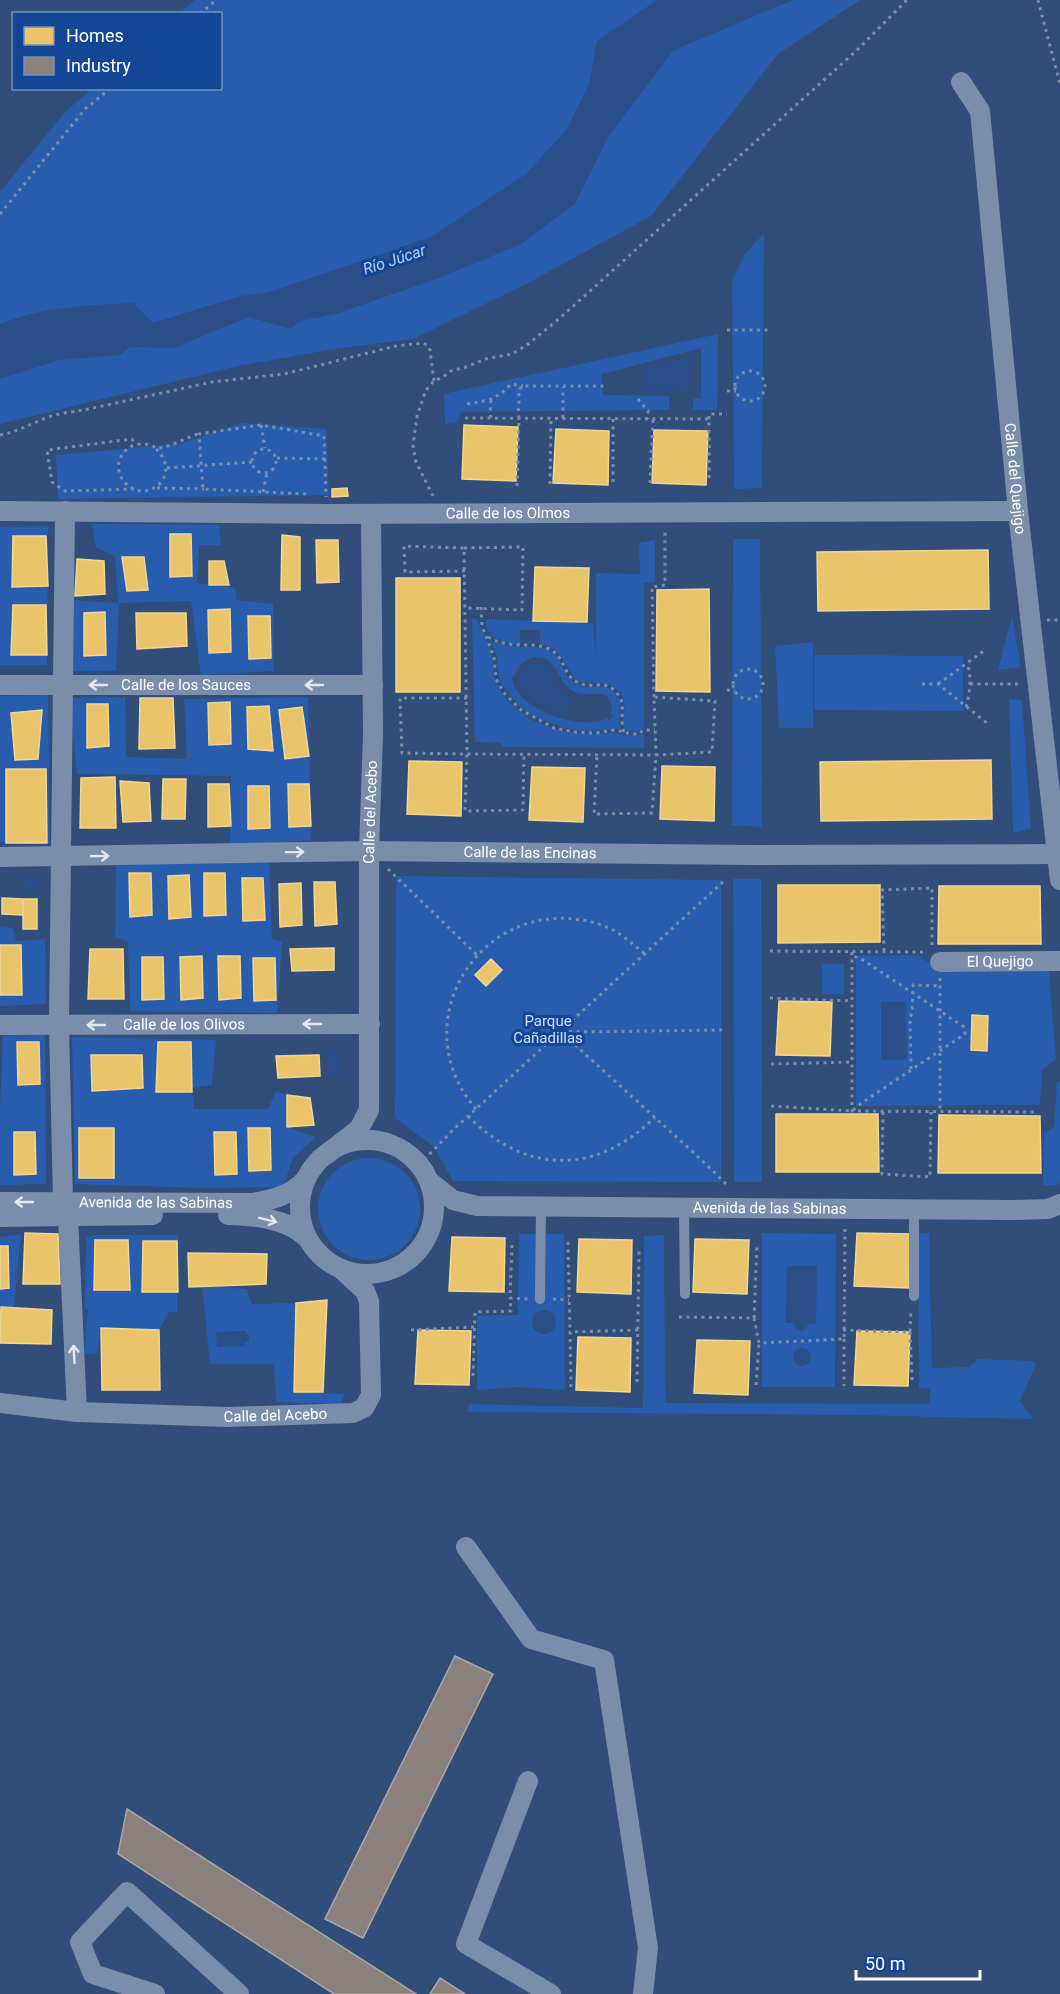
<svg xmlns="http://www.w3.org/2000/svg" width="1060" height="1994" font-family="Roboto,sans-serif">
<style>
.green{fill:#285dad;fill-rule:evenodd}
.water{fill:#2b4f88}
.homes{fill:#e9c46a;stroke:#f0d697;stroke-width:1.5}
.industry{fill:#8a817c;stroke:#ada7a3;stroke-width:1.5}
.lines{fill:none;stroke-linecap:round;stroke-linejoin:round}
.path{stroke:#7a8eab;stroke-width:3;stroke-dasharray:3 4.5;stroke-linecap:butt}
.lane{stroke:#7a8eab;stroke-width:10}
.street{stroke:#7a8eab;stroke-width:20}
.oneway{stroke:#e4e8ee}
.labels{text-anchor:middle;stroke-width:6;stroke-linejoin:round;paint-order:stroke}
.street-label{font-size:15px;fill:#fff;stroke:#144696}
.park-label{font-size:15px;fill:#cce0fd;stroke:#144696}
.water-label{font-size:16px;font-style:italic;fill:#b1cef9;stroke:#144696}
</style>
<rect width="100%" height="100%" fill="#314d79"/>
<!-- green -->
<path class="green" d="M195 0H860L778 54 651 216 528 283 413 339 335 349 238 366 0 424V192L65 112 92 89 220 88V14L179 13Z
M764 233 762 488 734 489 732 280 745 254Z
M718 334 717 410H693V399L701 398V348L602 374 603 395 669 396V410L461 412 458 423 445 424 444 394Z
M242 423 326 429 329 495 58 499 56 455 179 444Z
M92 524 219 525 221 545H199L197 583 235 588 237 600 273 604 274 671 201 675 191 601 119 603 116 671H73L70 600 118 603 115 556 96 547Z
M48 526 47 665H0V527Z
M733 539H760L762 827 732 825Z
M655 540V582L644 583V727C638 733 629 734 624 727 621 717 627 707 623 698 615 677 592 686 576 680 564 666 562 645 540 645V630H520V645L508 643 491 636 485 623 486 619 593 623 596 655V573L640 574 639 543Z
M1012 616 1021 667 998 670Z
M472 619H477C482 631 490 644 492 657 494 665 492 673 495 680 513 723 566 738 608 733 620 731 632 740 644 733V748L502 747 501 743 475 742Z
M491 641C511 650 529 644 546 649 564 655 561 676 576 684 590 692 608 679 618 697 624 707 617 718 621 729L587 731 565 728 535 717 521 708 499 681 497 657ZM533 657C559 657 554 676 570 689 582 699 595 690 607 696L612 707 610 714 613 716 610 720 607 718C581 733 512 707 512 677L514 676 521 664Z
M813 642V728H779L775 646Z
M814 655 963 656V711L814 710Z
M48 695 50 843 0 842V696Z
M125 697 126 757 187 759 184 699 308 697 311 840 230 846 231 776 77 774 69 698Z
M1009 699 1022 700 1031 829 1013 833Z
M116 861H269L272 939 282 942 277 1013 130 1011 128 942 115 937Z
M396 876 721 880V1182L453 1181 434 1147 395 1118Z
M733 879H761L762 1182H734Z
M0 927 13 928 16 941 45 939 46 1004 0 1006Z
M918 955 938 969 1049 971 1056 1059 1042 1070 1040 1105 856 1106V956Z
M822 964H844V994H822Z
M45 1033 46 1184 0 1185V1108L3 1036Z
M72 1037 216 1040 212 1085 192 1088 194 1109H268L276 1091 287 1095V1127L316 1137 293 1158 283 1187 204 1188 75 1184Z
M1057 1082H1060V1181L1058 1185H1043L1044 1134 1054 1126Z
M318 1209a51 51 0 1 1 102 0a51 51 0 1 1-102 0Z
M762 1233 836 1234 835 1387H762Z
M918 1233H929L932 1368 970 1367 978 1359 1034 1361 1036 1364 1020 1401 1033 1419 856 1415 468 1412 469 1404 643 1408 644 1236 664 1235 665 1403 929 1404 931 1389 919 1388Z
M21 1234 14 1308H0V1237Z
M519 1234H564L565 1390 517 1387 477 1390V1316L518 1315Z
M94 1235H178L177 1312H169L159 1330 101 1328 97 1354 84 1353 88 1309H85L86 1237Z
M202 1286 246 1289 252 1304 296 1303 295 1392 345 1394 340 1404 276 1402 274 1364H210Z"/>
<!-- water -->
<path class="water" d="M657 0H793L674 50 608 137 575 204 521 244 439 278 336 314 300 321 291 329 249 317 174 348 130 347 120 355 59 360 0 379V324C42 307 88 305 133 303L153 323 240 296 267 293 431 237 526 174 567 129 589 84 597 41Z
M692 356V391L643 390 644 369Z
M534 663 542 664 549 668 556 683 573 701 571 710C555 720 523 697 519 680 522 672 525 665 534 663Z
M22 875 38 876 37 891 21 889Z
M881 1002H906L907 1060H881Z
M333 1049 340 1054 341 1077H330L327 1051Z
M787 1266H817L816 1324 810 1323 802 1332 796 1328 794 1323H786Z
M532 1322a12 12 0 1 1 24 0a12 12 0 1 1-24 0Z
M246 1331V1334L249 1336V1340L244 1343 247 1346 217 1347 216 1332Z
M793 1357a9 9 0 1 1 18 0a9 9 0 1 1-18 0Z"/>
<!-- homes -->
<path class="homes" d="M464 425 518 427 516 481 462 479Z
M556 429 609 431 608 485 553 483Z
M654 430 708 431 706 485 652 483Z
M347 488 348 496 332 497V489Z
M170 534H191L192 576 170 577Z
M282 535 300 537V590H281Z
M13 536H46L48 586 12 587Z
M316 540H338L339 582 317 583Z
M988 550 989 609 818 611 817 552Z
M122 557H144L148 590 127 591Z
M77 559 104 561 105 594 75 596Z
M209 561H224L229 585H209Z
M535 567 589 568 587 622 533 621Z
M396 578H460V692H396Z
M709 589 710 692 656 691 657 590Z
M13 605H46L47 655H11Z
M230 609 231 652 209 653 208 610Z
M105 612 106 655 84 656V613Z
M136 613H186L187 646 137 649Z
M248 616H270L271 658 249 659Z
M140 698H173L175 748 139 749Z
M230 702 231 744 209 745 208 703Z
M87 704H108L109 746 87 748Z
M269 706 273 751 248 749 247 707Z
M302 707 309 756 285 759 279 710Z
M42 710 38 759 15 760 11 713Z
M991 760 992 819 821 821 820 762Z
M409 761 462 762 461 816 407 814Z
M662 766 715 767 714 821 660 819Z
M532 767 585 768 583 822 529 820Z
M6 769H46L47 843H6Z
M115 777 116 828H80L81 778Z
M163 779H186L185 819H162Z
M120 781 149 783 151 821 123 822Z
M208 784H229L231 826 208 827Z
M288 784H309L311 826 289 827Z
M248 786H269L270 828 248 829Z
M129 873H151L152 915 130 917Z
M204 873H225L226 915 204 916Z
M189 875 191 917 169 919 168 876Z
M242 878H263L265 920 243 921Z
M314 882H335L337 924 315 926Z
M301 883 302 925 280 927 279 884Z
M778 885H880V942L778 943Z
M939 886H1040L1041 944H938Z
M2 898 23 899V915L2 914Z
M23 899H37V929H23Z
M0 945H21L22 995H0Z
M334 948V970L292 971 290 949Z
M90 949H123L124 999H88Z
M202 956 203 998 181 1000 180 957Z
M218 956H240L241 998 219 1000Z
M142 957H163L164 999 142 1000Z
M253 958H275L276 1000 254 1001Z
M491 959 502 970 486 986 475 975Z
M779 1001 832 1002 830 1056 776 1055Z
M972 1015 988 1016 987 1051 971 1050Z
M17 1042H39L40 1084 18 1085Z
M158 1042H191L192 1092H156Z
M91 1055H142L143 1088 92 1091Z
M319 1055 320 1076 278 1078 276 1056Z
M287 1095 310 1098 314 1125 287 1127Z
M776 1114H878L879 1172H776Z
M939 1115 1040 1116 1041 1173H938Z
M79 1128H114V1178H79Z
M248 1128H270L271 1170 249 1171Z
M14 1132H35L36 1174 14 1175Z
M214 1132H236L237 1174 215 1175Z
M25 1233 58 1234 60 1284H23Z
M857 1233 910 1234 909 1288 854 1286Z
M452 1237 505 1238 504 1292 449 1291Z
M579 1239 632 1240 631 1294 577 1292Z
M695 1239 749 1240 747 1294 693 1292Z
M95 1240H128L130 1290H94Z
M143 1241H177L178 1292H142Z
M0 1246H8L9 1288 0 1289Z
M188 1253 267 1254 266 1284 189 1287Z
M327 1300 323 1392H294L296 1303Z
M1 1307 52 1310 51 1344 0 1343Z
M101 1328 159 1330 160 1390H102Z
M418 1330 471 1331 469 1385 415 1384Z
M857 1331 910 1332 908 1386 854 1385Z
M578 1337 631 1338 630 1392 576 1390Z
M697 1340 750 1341 748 1395 694 1393Z"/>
<!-- industry -->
<path class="industry" d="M455 1656 493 1674 363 1938 325 1919Z
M127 1809 416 1994H334L118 1854Z
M440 1978 465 1994H430Z"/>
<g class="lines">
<!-- path -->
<path class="path" d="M1038 0 1060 84
M200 14 216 0
M0 214 85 109 111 88
M727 330H770
M735 386a15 15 0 1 1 30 0a15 15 0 1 1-30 0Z
M727 391H736
M638 399 648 411V419
M491 400 490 413 491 418
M467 404C486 401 498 399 511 384L523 386
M465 418 709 419V482
M563 418V387
M709 419V414H727
M261 425 265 448
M0 435C17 432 30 424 46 418 58 413 72 412 84 410L212 382 284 374 396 346 423 343 428 346 430 350 434 381
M252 461a12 12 0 1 1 24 0a12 12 0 1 1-24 0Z
M156 449C167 459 170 475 158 485 136 504 106 474 124 452 130 445 141 442 150 445 155 446 153 448 158 448 171 447 186 438 198 434
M277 458 328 459
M167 468 252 462
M613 482V419
M650 483 653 419
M550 484 551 418
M517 486 519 418C517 408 521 400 518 390L523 386H604
M157 488 204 489
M134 489 65 491 52 482 47 450 132 439 135 445
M263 492 267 473
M306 494 203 489 199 434 261 425 324 436 326 497
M433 496 416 462 413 446 417 416 426 390 434 381 441 378 451 371 466 367 485 359 512 354 527 345 560 318 856 51 907 0
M464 548 523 547 522 610 467 608
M465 571 405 572 404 546 464 548 467 754 656 755 654 697 715 701 712 752 656 755 652 813 594 814 597 755
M481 607 482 626 494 657 496 679 505 694 521 710 554 728 575 732 596 733 615 730 632 734H639L643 730H655
M1047 620H1060
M488 637C511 650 527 641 547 648 566 655 562 675 577 682 592 691 606 676 619 696 626 706 619 719 624 732
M733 684a15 15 0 1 1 30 0a15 15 0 1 1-30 0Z
M922 684H938L987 723
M938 684 985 650
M970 684H1019
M727 690 735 691
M654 697 652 587 665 585V530
M467 698H400L402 753 467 754 465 811 523 810 524 754
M966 707C970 693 972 677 967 663
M388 869 477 955
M770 951 925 952
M884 951 882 890 932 888V948
M852 952V1111L1036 1112
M940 978V1112
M770 998 852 1001
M771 1064 852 1062
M911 1069 910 1018 912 1013 913 985 940 986
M771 1106 852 1111 863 1102 965 1034 964 1027 860 958 852 956
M476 1109C466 1097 458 1085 453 1070 430 1004 473 933 541 920 565 916 591 919 613 930 625 937 635 946 646 955
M883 1112 882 1174 930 1177 931 1112
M468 1116C526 1175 597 1175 655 1117
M419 1165 453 1130 726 879
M726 1184 706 1164 561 1032 726 1030
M568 1242 570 1332
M512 1245 510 1298 528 1299
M553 1299 569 1300
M679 1317 754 1318 759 1343 844 1339 845 1227
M754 1318 757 1243
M411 1330 474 1327
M843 1330 910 1332 911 1309
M910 1332 912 1380
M844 1339V1386
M473 1376 475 1312 511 1311 510 1298
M637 1382 639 1251
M756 1385 759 1343
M571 1387 570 1332 638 1330"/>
<!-- lane -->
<path class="lane" d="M684 1208 685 1294
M914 1209V1296
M540 1299 541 1207"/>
<!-- street -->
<g class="street">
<path id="s1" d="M961 82 980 111 1018 511 1060 880"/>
<path id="s2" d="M0 511 328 514 1018 511"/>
<path id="s3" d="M0 685H373"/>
<path id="s4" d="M0 857 369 851 749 855 1057 854"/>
<path id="s5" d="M940 962 1060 961"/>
<path id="s6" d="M0 1025 370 1024"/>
<circle cx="367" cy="1207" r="67"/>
<path id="s7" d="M327 1154 359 1129 369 1110V851L373 734 371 514"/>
<path id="s8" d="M429 1181 453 1200 477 1206 1012 1210 1048 1209 1060 1204"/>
<path id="s9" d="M0 1202 252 1203C273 1200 291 1195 306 1179"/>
<path d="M63 1202 59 1025 65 511"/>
<path d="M228 1215C255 1216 287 1218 307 1238"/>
<path d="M0 1217 153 1215"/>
<path d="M68 1217 77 1412"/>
<path id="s10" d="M0 1403 77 1412 228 1417 353 1413 364 1408 371 1395 369 1301 365 1291 341 1269"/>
<path d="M466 1547 531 1639 604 1660 648 1948 643 1994"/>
<path d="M528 1781 466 1944 551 1994"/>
<path d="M155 1994 93 1974 80 1942 127 1892 239 1994"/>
</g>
</g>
<!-- one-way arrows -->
<defs><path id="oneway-shaft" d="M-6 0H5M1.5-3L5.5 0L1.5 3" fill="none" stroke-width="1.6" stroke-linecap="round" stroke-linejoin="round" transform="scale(1.5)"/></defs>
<g class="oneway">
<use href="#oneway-shaft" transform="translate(98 685) rotate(-180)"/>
<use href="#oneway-shaft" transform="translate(314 685) rotate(-180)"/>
<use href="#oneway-shaft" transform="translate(295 852) rotate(-1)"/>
<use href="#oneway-shaft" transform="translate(100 856) rotate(-1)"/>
<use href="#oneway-shaft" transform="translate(312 1024) rotate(180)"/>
<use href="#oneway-shaft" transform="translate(96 1025) rotate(180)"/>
<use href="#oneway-shaft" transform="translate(24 1202) rotate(180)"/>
<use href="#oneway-shaft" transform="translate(268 1220) rotate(14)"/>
<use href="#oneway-shaft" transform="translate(74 1354) rotate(-93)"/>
</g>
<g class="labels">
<!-- street labels -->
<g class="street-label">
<text dy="5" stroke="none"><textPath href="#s1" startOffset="404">Calle del Quejigo</textPath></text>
<text dy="5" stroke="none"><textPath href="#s2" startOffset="508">Calle de los Olmos</textPath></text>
<text dy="5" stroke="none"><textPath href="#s3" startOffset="186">Calle de los Sauces</textPath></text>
<text dy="5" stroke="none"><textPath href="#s7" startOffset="360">Calle del Acebo</textPath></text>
<text dy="5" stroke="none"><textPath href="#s4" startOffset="530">Calle de las Encinas</textPath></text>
<text dy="5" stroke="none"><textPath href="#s5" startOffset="60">El Quejigo</textPath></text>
<text dy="5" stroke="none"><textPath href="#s6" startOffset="184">Calle de los Olivos</textPath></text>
<text dy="5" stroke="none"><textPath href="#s9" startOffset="156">Avenida de las Sabinas</textPath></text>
<text dy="5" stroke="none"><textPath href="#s8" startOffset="348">Avenida de las Sabinas</textPath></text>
<text dy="5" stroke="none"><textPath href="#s10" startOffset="276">Calle del Acebo</textPath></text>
</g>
<!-- park labels -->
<g class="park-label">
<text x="548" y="1026">Parque<tspan x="548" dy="17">Cañadillas</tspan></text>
</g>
<!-- water labels -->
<g class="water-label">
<text transform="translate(394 259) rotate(-18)" y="6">Río Júcar</text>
</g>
</g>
<!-- legend -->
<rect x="12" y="12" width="210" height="78" fill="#144696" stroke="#7290c0" stroke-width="1.5"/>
<rect x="24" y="27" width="30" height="18" fill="#e9c46a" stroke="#7290c0" stroke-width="1.5"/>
<text x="66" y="42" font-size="18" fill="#ffffff">Homes</text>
<rect x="24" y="57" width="30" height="18" fill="#8a817c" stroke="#7290c0" stroke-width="1.5"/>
<text x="66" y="72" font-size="18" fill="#ffffff">Industry</text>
<!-- scale -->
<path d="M856 1970v9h124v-9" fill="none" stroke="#ffffff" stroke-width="3"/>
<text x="865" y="1970" font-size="18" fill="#ffffff" stroke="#144696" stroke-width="4.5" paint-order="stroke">50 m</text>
</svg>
